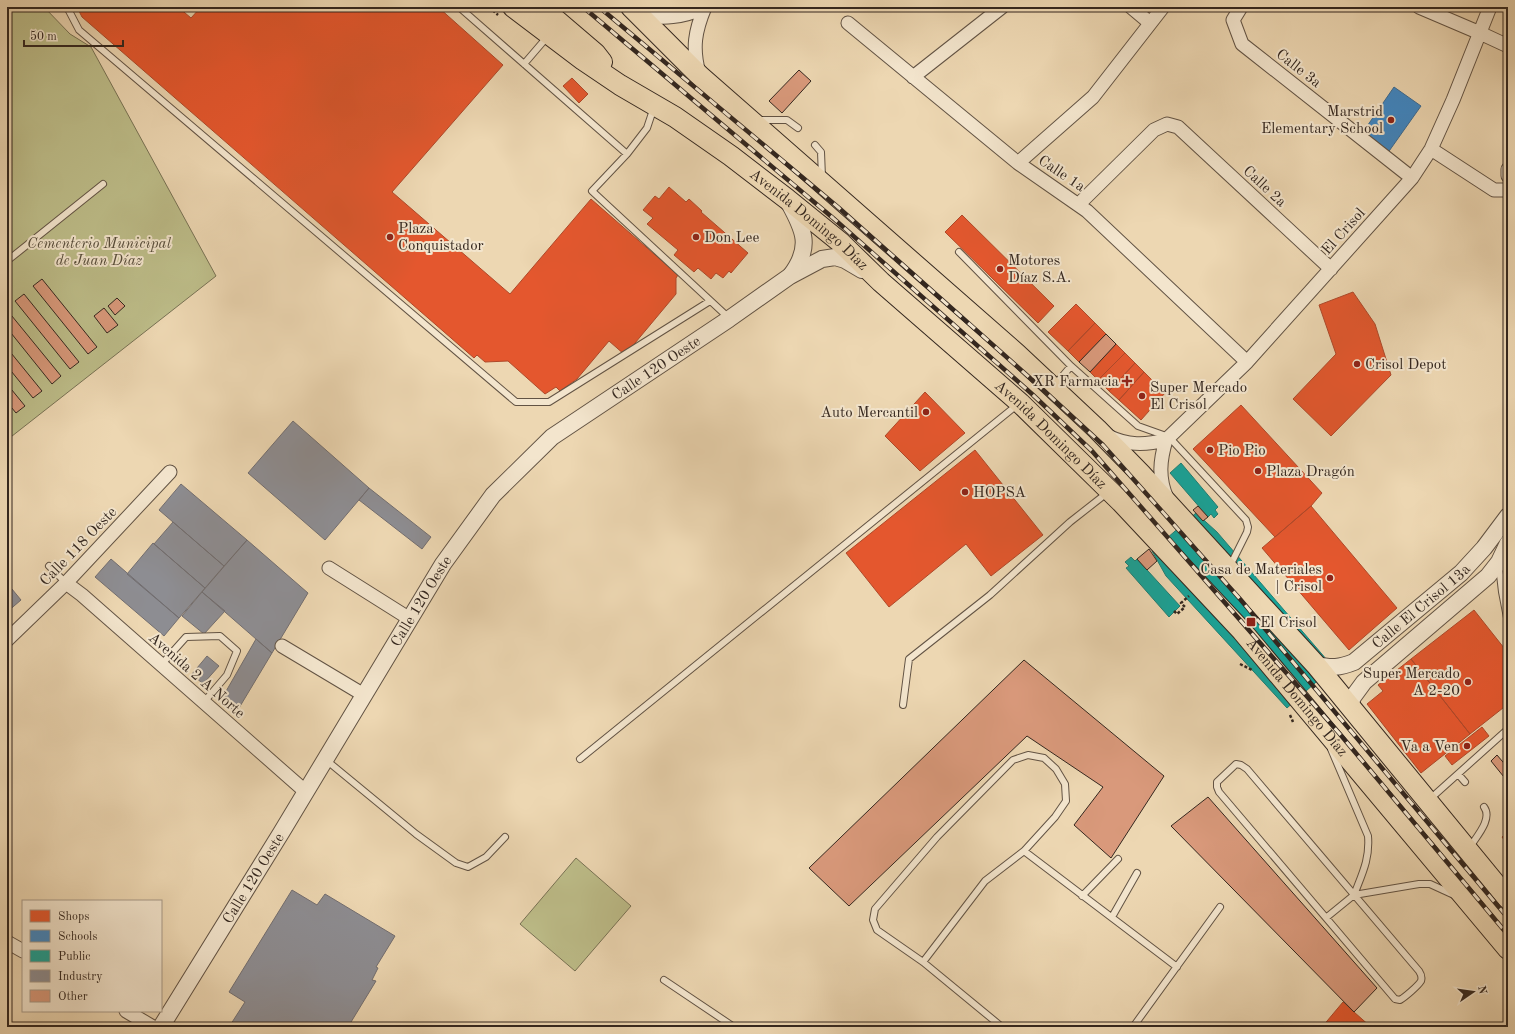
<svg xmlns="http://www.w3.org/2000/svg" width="1515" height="1034" font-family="'Old Standard TT',serif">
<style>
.green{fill:#bdbd89;stroke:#787254}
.shops{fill:#e4572e;stroke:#af492a}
.schools{fill:#3f88c5;stroke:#3c6b93}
.public{fill:#17a398;stroke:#207e74}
.industry{fill:#8d8d92;stroke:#726e70}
.building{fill:#d9997b;stroke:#34271f}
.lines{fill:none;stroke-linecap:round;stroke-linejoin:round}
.service-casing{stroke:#625344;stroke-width:8}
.minor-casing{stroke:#625344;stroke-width:15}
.tertiary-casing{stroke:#625344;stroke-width:18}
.primary-casing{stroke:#34271f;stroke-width:22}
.path{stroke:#34271f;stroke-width:2.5;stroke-dasharray:3 2;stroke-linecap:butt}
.service{stroke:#f3e5cd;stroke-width:6}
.minor{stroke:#f3e5cd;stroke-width:13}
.tertiary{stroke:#f3e5cd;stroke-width:16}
.primary{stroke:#edd7b2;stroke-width:20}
.rail-casing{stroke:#34271f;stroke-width:4.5}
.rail{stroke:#f3e5cd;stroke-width:3;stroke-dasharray:9;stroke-linecap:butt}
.poi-dot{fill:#8f2418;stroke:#f3e5cd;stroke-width:1.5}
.labels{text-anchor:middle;stroke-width:4;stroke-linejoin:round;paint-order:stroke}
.street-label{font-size:15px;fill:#34271f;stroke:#f3e5cd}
.poi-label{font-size:15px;fill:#34271f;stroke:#f3e5cd;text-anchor:start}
.park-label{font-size:15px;font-style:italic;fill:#564c3a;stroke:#f3e5cd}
</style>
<rect width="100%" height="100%" fill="#edd7b2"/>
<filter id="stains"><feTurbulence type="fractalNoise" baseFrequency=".005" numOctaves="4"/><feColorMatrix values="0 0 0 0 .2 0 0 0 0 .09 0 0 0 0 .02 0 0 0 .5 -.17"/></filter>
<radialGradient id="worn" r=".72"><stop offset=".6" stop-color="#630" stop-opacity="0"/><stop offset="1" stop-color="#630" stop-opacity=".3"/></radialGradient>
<!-- green -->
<path class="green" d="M7 7H44L70 34 91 47 216 276 7 440Z
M576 858 631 906 575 971 520 924Z"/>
<!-- shops -->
<path class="shops" d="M77 7H178L191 18 201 7H438L503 65 392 192 510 294 591 199 678 275 676 278V294L625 355 609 341 577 379 560 391 556 387 545 394 508 361 485 362 477 355 474 358 82 17Z
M572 78 588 94 579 103 563 86Z
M669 187 686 202 689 199 702 211 701 212 748 253 731 273 729 271 723 278 716 273 711 279 698 268 694 272 674 255 678 250 647 224 653 218 643 210 655 196 659 199Z
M962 215 1054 306 1038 323 945 232Z
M1353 292 1375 324 1391 375 1331 436 1293 399 1336 354 1319 305Z
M1076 304 1095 323 1068 351 1048 332Z
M1095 323 1106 334 1079 362 1068 351Z
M1116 344 1125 353 1098 380 1090 372Z
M1125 353 1135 363 1109 391 1098 380Z
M1135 363 1144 372 1119 400 1109 391Z
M1144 372 1165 393 1141 420 1119 400Z
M925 392 965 433 920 471 885 436Z
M1241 405 1322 493 1311 506 1275 537 1193 449Z
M975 450 1043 535 991 576 966 544 889 607 846 553Z
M1311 506 1397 608 1349 650 1262 548Z
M1474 610 1508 653V704L1470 734 1411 659Z
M1411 659 1470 734 1421 773 1367 704 1383 691 1378 685Z
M1482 727 1489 736 1452 765 1445 756Z
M1508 832V845L1502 837Z
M1343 1002 1354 1012 1371 1027H1322Z"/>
<!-- schools -->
<path class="schools" d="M1394 87 1421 106 1387 154 1361 135Z"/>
<!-- public -->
<path class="public" d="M1181 463 1218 507 1215 510 1218 514 1214 518 1211 514 1208 517 1170 473Z
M1196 513 1217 532 1333 667 1287 708 1166 576 1152 551Z
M1131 557 1135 561 1137 559 1180 606 1169 617 1126 568 1129 566 1125 562Z"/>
<!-- industry -->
<path class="industry" d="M293 421 369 488 325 540 248 473Z
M181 484 247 540 224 566 159 510Z
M369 488 431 537 422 549 359 500Z
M173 522 224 566 205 588 154 544Z
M247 540 308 593 272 653 202 592Z
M153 543 205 588 179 618 127 574Z
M111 559 179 618 164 636 95 577Z
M7 583 21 600 7 612Z
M202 592 225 611 204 634 182 616Z
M256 639 272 653 236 713 221 700Z
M207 656 219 666 203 684 192 674Z
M292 890 317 905 325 894 395 936 376 967 378 968 372 980 376 981 348 1027H229L245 1002 229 992Z"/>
<!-- building -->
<path class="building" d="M799 70 811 81 782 113 769 101Z
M42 279 97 347 88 354 33 286Z
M24 294 79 362 70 369 15 301Z
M117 298 125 306 115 315 108 306Z
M104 308 118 325 107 333 94 316Z
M7 310 61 376 52 384 7 328Z
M1106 334 1116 344 1090 372 1079 362Z
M7 348 42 391 33 398 7 366Z
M7 384 25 406 16 413 7 402Z
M1198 506 1208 517 1203 521 1193 510Z
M1149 549 1157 561 1147 570 1137 559Z
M1024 660 1164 776 1111 858 1074 825 1103 787 1027 736 849 906 809 868Z
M1497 755 1508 768V782L1491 761Z
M1208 797 1377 988 1354 1012 1171 826Z"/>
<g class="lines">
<defs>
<path id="service" d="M67 7 79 30 516 402H549L710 301
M459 7 627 154
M524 64 548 36
M654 107 647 128 627 154 592 191 729 318
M758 120H787L798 128
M815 145 821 152 822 177
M959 252 1071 366 1138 426 1169 437 1246 520 1248 527 1247 532 1230 566
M7 261 103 184
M1054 386 1071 366
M49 566 66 583
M1499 566 1502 592 1508 623
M161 665 186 637 220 636 237 651 227 675 204 702
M903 705 909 659 990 595 1070 522 1107 493
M1331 749 1368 836C1370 859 1362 874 1354 895
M580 759 1017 405
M326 760 416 834 456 863 468 867 486 857 505 837
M1236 764 1241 765 1247 769 1419 971C1421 974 1422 978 1421 981 1418 986 1405 997 1400 1000L1395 999 1219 792 1217 787V782Z
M1458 774 1465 782
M1430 799 1508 729
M1470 847C1476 837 1493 819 1484 807
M1024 851 1177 967
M1082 896 1118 859
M1112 917 1137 873
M1327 917 1354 895 1419 884H1430L1454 895
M923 962 985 881 1024 851 1055 817 1066 801 1065 784 1056 769 1044 758 1028 755 1013 760 937 837 875 909 873 920 877 930 923 962 1002 1027
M664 980 734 1027
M1133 1027 1220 907"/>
<path id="minor" d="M1131 7 1150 23
M1241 7 1233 20 1242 44 1412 178
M1419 7 1480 33 1508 46
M639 15C663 19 683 18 705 7
M848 23 1018 163 1087 211 1247 362
M699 73C692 48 695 31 705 7
M913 77 1002 7
M1431 149 1494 190H1508
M1018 163 1093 97 1163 7
M1508 169V176
M1079 204 1154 130 1167 124 1178 127 1331 269
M1108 436C1127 446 1146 445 1166 440
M1167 498C1158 478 1160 460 1166 440L1247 362 1412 178 1431 149 1453 100 1490 7
M329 568 410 619
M66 583 82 595 306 792
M7 640 66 583 170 472
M282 646 364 695
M7 942 23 951
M126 1011 153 1027"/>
<g id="tertiary">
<path d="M789 203C804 230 812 247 791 275"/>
<path id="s1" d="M1316 665C1332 668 1339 668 1354 662L1461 573 1484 548 1508 516"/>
<path d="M1350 705 1353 697 1364 682 1488 576 1499 562 1508 543"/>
<path id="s2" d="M161 1027 281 833 443 564 493 495 552 437 729 319 790 276 822 259 835 257 845 260 862 270"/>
</g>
<g id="primary">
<path id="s3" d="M513 7 583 60 620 85 675 117 731 156 787 199 840 242 881 282 1020 403 1121 502 1242 631 1508 949"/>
<path d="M541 7 595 53 602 62"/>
<path d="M631 7 700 76 1017 354 1097 429 1141 474 1316 665 1508 899"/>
</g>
</defs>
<!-- service casing -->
<use href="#service" class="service-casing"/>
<!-- minor casing -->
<use href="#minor" class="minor-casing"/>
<!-- tertiary casing -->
<use href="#tertiary" class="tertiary-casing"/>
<!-- primary casing -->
<use href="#primary" class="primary-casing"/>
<!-- path -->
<path class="path" d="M489 7 498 15
M1174 611 1177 614 1185 607 1181 603 1189 596
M1240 664 1252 670
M1290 715 1293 722"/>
<!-- service -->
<use href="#service" class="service"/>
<!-- minor -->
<use href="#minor" class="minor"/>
<!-- tertiary -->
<use href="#tertiary" class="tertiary"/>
<!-- primary -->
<use href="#primary" class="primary"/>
<defs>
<path id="rail" d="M583 7 833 218 1032 394 1092 451 1339 733 1508 935
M599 7 839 208 1039 386 1103 445 1240 599 1508 918"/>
</defs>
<!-- rail casing -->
<use href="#rail" class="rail-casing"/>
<!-- rail -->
<use href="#rail" class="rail"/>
</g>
<!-- markers -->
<g class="poi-dot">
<circle cx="1391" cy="120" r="4"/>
<circle cx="390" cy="237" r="4"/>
<circle cx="696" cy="237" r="4"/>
<circle cx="1000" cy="269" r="4"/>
<circle cx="1357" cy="364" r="4"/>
<path d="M1125 375h4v4h4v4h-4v4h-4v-4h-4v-4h4z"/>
<circle cx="1142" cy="396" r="4"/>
<circle cx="926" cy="412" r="4"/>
<circle cx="1210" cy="450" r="4"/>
<circle cx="1258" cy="471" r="4"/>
<circle cx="965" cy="492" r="4"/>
<circle cx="1330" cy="578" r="4"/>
<rect x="1246" y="617" width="10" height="10" rx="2"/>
<circle cx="1468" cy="682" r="4"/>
<circle cx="1467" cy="746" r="4"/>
</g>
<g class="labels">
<!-- street labels -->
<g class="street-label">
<text transform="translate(1299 68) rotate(38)" y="5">Calle 3a</text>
<text transform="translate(1062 173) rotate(34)" y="5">Calle 1a</text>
<text transform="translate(1265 186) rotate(43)" y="5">Calle 2a</text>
<text dy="5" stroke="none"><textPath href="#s3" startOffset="365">Avenida Domingo Díaz</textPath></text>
<text transform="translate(1343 231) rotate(-48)" y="5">El Crisol</text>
<text dy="5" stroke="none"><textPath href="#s2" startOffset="835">Calle 120 Oeste</textPath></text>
<text dy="5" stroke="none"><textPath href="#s3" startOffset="689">Avenida Domingo Díaz</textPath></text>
<text transform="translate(78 546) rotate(-46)" y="5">Calle 118 Oeste</text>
<text dy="5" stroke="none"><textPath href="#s2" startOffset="499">Calle 120 Oeste</textPath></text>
<text dy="5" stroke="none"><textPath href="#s1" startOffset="126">Calle El Crisol 13a</textPath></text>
<text transform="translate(197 675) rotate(41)" y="5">Avenida 2 A Norte</text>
<text dy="5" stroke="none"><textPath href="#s3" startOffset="1049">Avenida Domingo Díaz</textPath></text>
<text dy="5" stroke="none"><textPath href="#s2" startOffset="175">Calle 120 Oeste</textPath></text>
</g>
<!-- poi labels -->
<g class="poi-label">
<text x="1383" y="116" text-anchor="end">Marstrid<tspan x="1383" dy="17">Elementary School</tspan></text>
<text x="398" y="233">Plaza<tspan x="398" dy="17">Conquistador</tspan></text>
<text x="704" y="242">Don Lee</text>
<text x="1008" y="265">Motores<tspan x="1008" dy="17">Díaz S.A.</tspan></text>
<text x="1365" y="369">Crisol Depot</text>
<text x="1119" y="386" text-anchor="end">XR Farmacia</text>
<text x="1150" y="392">Super Mercado<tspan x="1150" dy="17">El Crisol</tspan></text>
<text x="918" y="417" text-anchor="end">Auto Mercantil</text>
<text x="1218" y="455">Pio Pio</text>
<text x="1266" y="476">Plaza Dragón</text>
<text x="973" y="497">HOPSA</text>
<text x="1322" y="574" text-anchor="end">Casa de Materiales<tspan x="1322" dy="17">| Crisol</tspan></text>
<text x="1260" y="627">El Crisol</text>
<text x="1460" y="678" text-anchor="end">Super Mercado<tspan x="1460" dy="17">A 2-20</tspan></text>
<text x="1459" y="751" text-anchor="end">Va a Ven</text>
</g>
<!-- park labels -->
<g class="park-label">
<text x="99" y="248">Cementerio Municipal<tspan x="99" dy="17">de Juan Díaz</tspan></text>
</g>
</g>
<!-- margin -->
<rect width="1515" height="1034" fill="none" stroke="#edd7b2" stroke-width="24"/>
<rect x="8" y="8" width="1499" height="1018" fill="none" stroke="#34271f" stroke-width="2"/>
<rect x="12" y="12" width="1491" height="1010" fill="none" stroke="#34271f"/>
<!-- legend -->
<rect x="22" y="900" width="140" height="112" fill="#f3e5cd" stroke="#a79987"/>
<rect x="30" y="910" width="20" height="12" fill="#e4572e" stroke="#a79987"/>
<text x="58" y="920" font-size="12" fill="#34271f">Shops</text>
<rect x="30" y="930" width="20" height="12" fill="#3f88c5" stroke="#a79987"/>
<text x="58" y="940" font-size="12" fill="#34271f">Schools</text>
<rect x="30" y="950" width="20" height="12" fill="#17a398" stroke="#a79987"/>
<text x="58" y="960" font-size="12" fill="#34271f">Public</text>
<rect x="30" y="970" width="20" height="12" fill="#8d8d92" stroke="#a79987"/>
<text x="58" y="980" font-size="12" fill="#34271f">Industry</text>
<rect x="30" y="990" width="20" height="12" fill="#d9997b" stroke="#a79987"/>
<text x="58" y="1000" font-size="12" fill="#34271f">Other</text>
<!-- north arrow -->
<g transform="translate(1473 992) rotate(77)" stroke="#f3e5cd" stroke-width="3" paint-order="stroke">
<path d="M0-3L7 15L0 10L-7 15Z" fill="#34271f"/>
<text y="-6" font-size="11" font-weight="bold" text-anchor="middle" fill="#34271f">N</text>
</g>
<!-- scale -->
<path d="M24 40v6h99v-6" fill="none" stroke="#34271f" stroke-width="2"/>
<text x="30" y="40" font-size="12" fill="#34271f" stroke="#f3e5cd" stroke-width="3" paint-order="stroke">50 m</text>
<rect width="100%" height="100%" filter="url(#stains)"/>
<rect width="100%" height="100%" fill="url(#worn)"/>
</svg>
